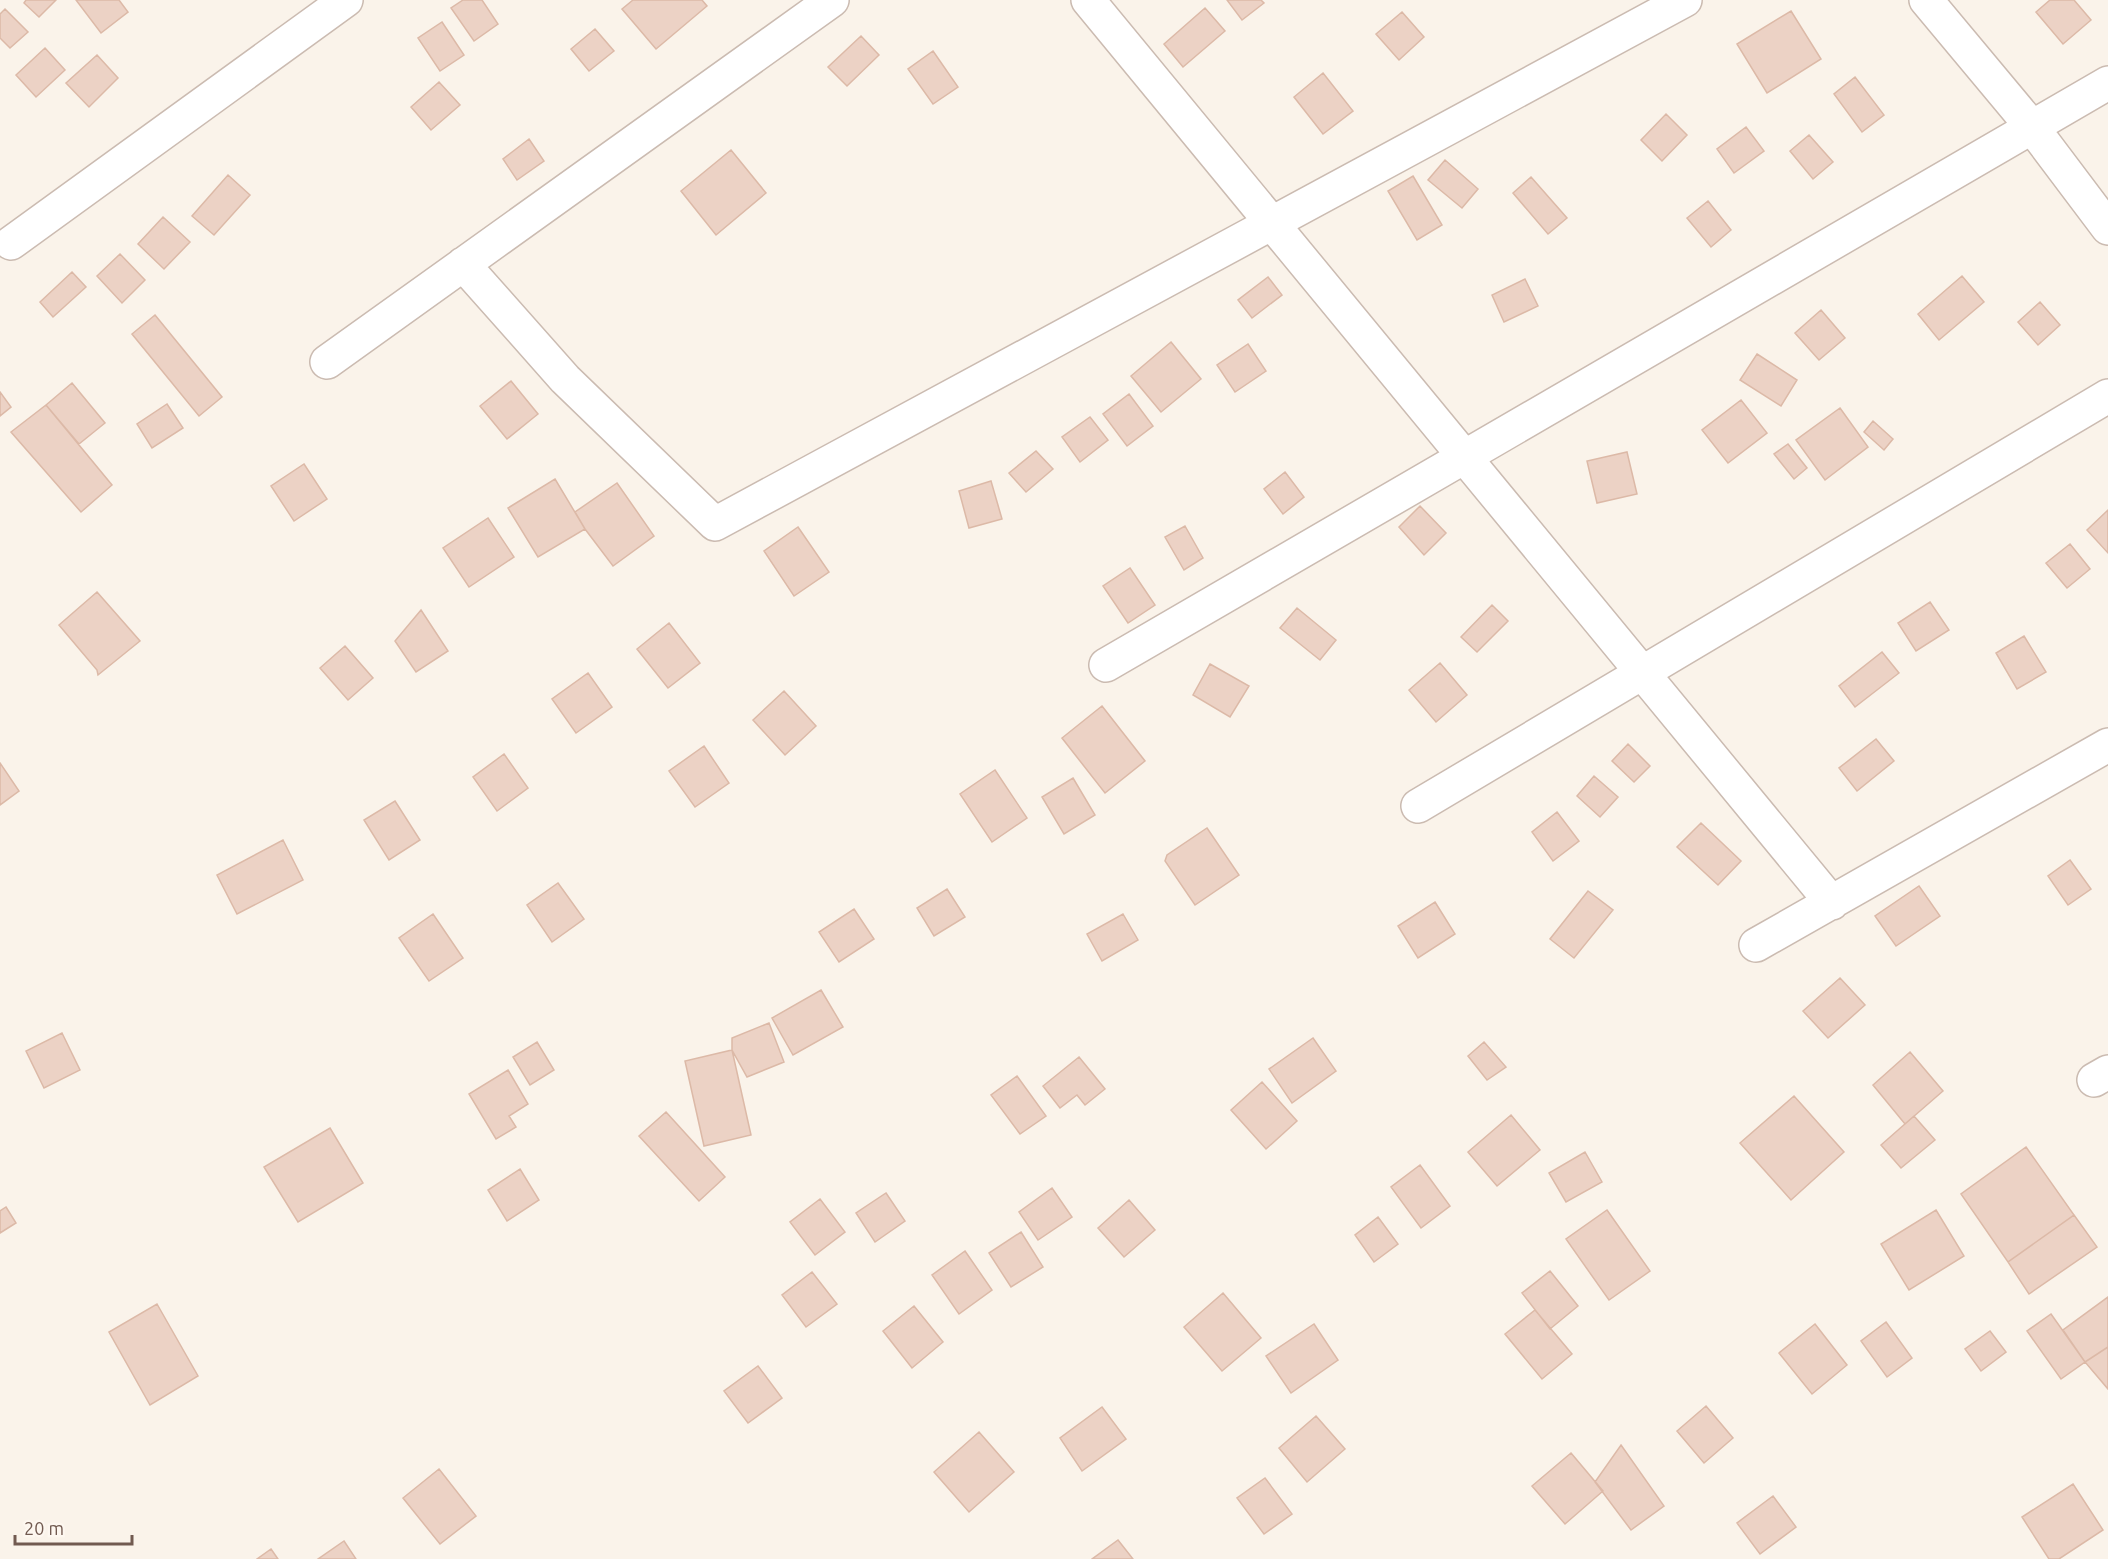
<svg xmlns="http://www.w3.org/2000/svg" width="2108" height="1559" font-family="Ubuntu,sans-serif">
<style>
.building{fill:#ecd2c5;stroke:#dcb9a7;stroke-width:1.5}
.lines{fill:none;stroke-linecap:round;stroke-linejoin:round}
.street-casing{stroke:#cbbbb1;stroke-width:36}
.street{stroke:#fff;stroke-width:33}
</style>
<rect width="100%" height="100%" fill="#faf3ea"/>
<!-- building -->
<path class="building" d="M26 0H56L39 17 24 3Z
M76 0H119L128 12 101 33Z
M463 0H482L498 24 474 41 451 8Z
M633 0H702L707 6 656 49 622 9Z
M1227 0H1261L1264 3 1242 20Z
M2050 0H2074L2091 20 2063 44 2036 12Z
M1205 8 1225 31 1183 67 1164 44Z
M5 9 28 32 10 48 0 38V14Z
M1791 11 1821 59 1767 93 1737 44Z
M1402 12 1424 37 1399 60 1376 34Z
M442 22 464 55 440 71 418 38Z
M595 29 614 51 589 71 571 49Z
M861 36 879 55 847 86 828 67Z
M45 48 65 70 36 97 16 75Z
M933 51 958 87 933 104 908 69Z
M97 55 118 78 89 107 66 83Z
M1323 73 1353 111 1323 134 1294 97Z
M1855 77 1884 115 1862 132 1834 94Z
M439 82 460 105 431 130 411 107Z
M1666 114 1687 135 1662 161 1641 140Z
M1746 127 1764 151 1734 173 1717 149Z
M1809 135 1833 162 1813 179 1790 151Z
M529 139 544 161 517 180 503 159Z
M731 150 766 193 716 235 681 191Z
M1445 160 1478 189 1462 208 1428 180Z
M228 175 250 195 214 235 192 216Z
M1413 176 1442 225 1417 240 1388 191Z
M1531 177 1567 218 1548 234 1513 193Z
M1708 201 1731 230 1711 247 1687 218Z
M163 217 190 242 164 269 138 244Z
M120 254 145 280 122 303 97 276Z
M72 272 86 287 53 317 40 302Z
M1962 276 1984 302 1939 340 1918 314Z
M1268 277 1282 295 1252 318 1238 300Z
M1525 279 1538 306 1504 322 1492 295Z
M2040 302 2060 325 2038 345 2018 322Z
M1821 310 1845 338 1819 360 1795 333Z
M155 315 222 397 199 416 132 334Z
M1171 342 1201 379 1161 412 1131 376Z
M1248 344 1266 371 1235 392 1217 365Z
M1757 354 1797 380 1781 406 1740 380Z
M511 381 538 414 507 439 480 406Z
M72 383 105 423 79 444 46 405Z
M0 392 11 407 0 416Z
M1129 394 1153 426 1127 446 1103 414Z
M1741 400 1767 433 1728 463 1702 430Z
M167 404 183 428 152 448 137 424Z
M46 405 112 485 81 512 11 432Z
M1840 408 1868 447 1825 480 1796 440Z
M1090 417 1108 440 1080 462 1062 437Z
M1873 421 1893 439 1884 450 1864 432Z
M1788 444 1807 468 1794 479 1774 454Z
M1036 451 1053 469 1026 492 1009 473Z
M1627 452 1637 494 1597 503 1587 461Z
M304 464 327 499 294 521 271 486Z
M1285 472 1304 497 1283 514 1264 489Z
M555 479 585 529 538 557 508 508Z
M991 481 1002 519 969 528 959 491Z
M617 483 654 536 613 566 585 529 575 512Z
M1420 506 1446 533 1424 555 1399 527Z
M2108 510V553L2087 530Z
M488 518 514 557 469 587 443 548Z
M1185 526 1203 558 1184 570 1165 537Z
M798 527 829 572 794 596 764 551Z
M2070 544 2090 569 2067 588 2046 563Z
M1130 568 1155 605 1128 623 1103 586Z
M97 592 140 641 98 675 97 670 59 625Z
M1930 602 1949 630 1916 651 1898 623Z
M1492 605 1508 621 1477 652 1461 637Z
M1297 608 1336 640 1320 660 1280 628Z
M421 610 448 651 416 672 395 641Z
M669 623 700 663 668 688 637 649Z
M2024 636 2046 672 2017 689 1996 653Z
M345 646 373 678 348 700 320 668Z
M1882 652 1899 673 1855 707 1839 686Z
M1440 663 1467 695 1436 722 1409 690Z
M1210 664 1249 686 1230 717 1193 695Z
M588 673 612 707 576 733 552 699Z
M784 691 816 726 785 755 753 720Z
M1102 706 1145 761 1105 793 1062 738Z
M1876 739 1894 761 1857 791 1839 768Z
M1628 744 1650 766 1634 782 1612 761Z
M704 746 729 783 695 807 669 771Z
M504 754 528 788 497 811 473 777Z
M0 763 19 791 0 805Z
M995 770 1027 818 992 842 960 794Z
M1594 776 1618 797 1600 817 1577 796Z
M1073 778 1095 815 1064 834 1042 797Z
M395 801 420 840 389 860 364 820Z
M1557 812 1579 841 1553 861 1532 832Z
M1701 823 1741 861 1718 885 1677 847Z
M1207 828 1239 875 1195 905 1165 861 1167 855Z
M283 840 303 880 237 914 217 875Z
M2070 860 2091 889 2068 905 2048 876Z
M558 883 584 919 552 942 527 905Z
M1919 886 1940 916 1896 946 1875 916Z
M947 889 965 917 934 936 917 908Z
M1588 891 1613 910 1574 958 1550 939Z
M1435 902 1455 934 1418 958 1398 926Z
M854 909 874 939 839 962 819 932Z
M433 914 463 958 429 981 399 938Z
M1123 914 1138 940 1102 961 1087 934Z
M1840 978 1865 1005 1828 1038 1803 1011Z
M821 990 843 1027 793 1055 772 1018Z
M769 1023 784 1062 747 1077 732 1050V1038Z
M62 1033 80 1070 44 1088 26 1051Z
M1313 1038 1336 1071 1292 1103 1269 1069Z
M537 1042 554 1070 530 1085 513 1057Z
M1484 1042 1506 1067 1487 1080 1468 1056Z
M732 1050 751 1135 704 1146 685 1061Z
M1910 1052 1943 1091 1905 1124 1873 1085Z
M1079 1057 1105 1089 1085 1105 1077 1095 1060 1108 1043 1086Z
M508 1070 528 1104 509 1116 516 1127 496 1139 469 1094Z
M1017 1076 1046 1116 1020 1134 991 1095Z
M1262 1082 1297 1121 1266 1149 1231 1110Z
M1794 1096 1844 1152 1791 1200 1740 1143Z
M666 1112 725 1177 699 1201 639 1136Z
M1511 1115 1540 1150 1497 1186 1468 1152Z
M1914 1116 1935 1140 1901 1168 1881 1145Z
M330 1128 363 1183 298 1222 264 1167Z
M2026 1147 2074 1215 2008 1262 1961 1194Z
M1585 1152 1602 1182 1566 1202 1549 1173Z
M1420 1165 1450 1206 1421 1228 1391 1187Z
M520 1169 539 1200 507 1221 488 1190Z
M1052 1188 1072 1217 1038 1240 1019 1212Z
M886 1193 905 1221 875 1242 856 1213Z
M820 1199 845 1232 815 1255 790 1222Z
M1129 1200 1155 1230 1124 1257 1098 1228Z
M6 1207 16 1223 0 1233V1211Z
M1607 1210 1650 1271 1609 1300 1566 1239Z
M1936 1210 1964 1256 1909 1290 1881 1244Z
M2074 1215 2097 1247 2029 1294 2008 1262Z
M1378 1217 1398 1244 1374 1262 1355 1235Z
M1021 1232 1043 1267 1011 1287 989 1253Z
M965 1251 992 1290 959 1314 932 1275Z
M1550 1271 1578 1306 1550 1329 1522 1293Z
M812 1272 837 1304 806 1327 782 1295Z
M1223 1293 1261 1338 1222 1371 1184 1327Z
M2108 1297V1347L2085 1362 2063 1330Z
M157 1304 198 1376 150 1405 109 1332Z
M914 1306 943 1342 912 1368 883 1331Z
M1535 1310 1572 1354 1542 1379 1505 1334Z
M2051 1314 2085 1362 2061 1379 2027 1331Z
M1886 1322 1912 1358 1887 1377 1861 1341Z
M1314 1324 1338 1360 1291 1393 1266 1356Z
M1815 1324 1847 1365 1812 1394 1779 1353Z
M1990 1331 2006 1352 1981 1371 1965 1349Z
M2108 1347V1389L2085 1362Z
M758 1366 782 1398 748 1423 724 1391Z
M1706 1406 1733 1438 1704 1463 1677 1431Z
M1102 1407 1126 1439 1082 1471 1060 1438Z
M1316 1416 1345 1449 1307 1482 1279 1448Z
M979 1432 1014 1472 969 1512 934 1472Z
M1621 1445 1664 1506 1631 1530 1595 1482Z
M1571 1453 1603 1491 1565 1524 1532 1486Z
M439 1469 476 1516 440 1544 403 1498Z
M1265 1478 1292 1514 1264 1534 1237 1498Z
M2073 1484 2103 1530 2059 1559H2049L2022 1517Z
M1773 1496 1796 1527 1760 1554 1737 1523Z
M1118 1540 1133 1559H1092Z
M344 1541 356 1559H318Z
M271 1549 278 1559H257Z"/>
<g class="lines">
<defs>
<path id="street" d="M1088 0 1832 903
M1926 0 2032 127 2108 228
M11 243 346 0
M463 264 565 379 715 524 1685 0
M327 362 832 0
M1106 665 2108 83
M1418 806 2108 396
M1756 945 2108 745
M2094 1080 2108 1072"/>
</defs>
<!-- street casing -->
<use href="#street" class="street-casing"/>
<!-- street -->
<use href="#street" class="street"/>
</g>
<!-- scale -->
<path d="M15 1535v9h117v-9" fill="none" stroke="#715a50" stroke-width="3"/>
<text x="24" y="1535" font-size="18" fill="#715a50" stroke="#fdf7f0" stroke-width="4.5" paint-order="stroke">20 m</text>
</svg>
